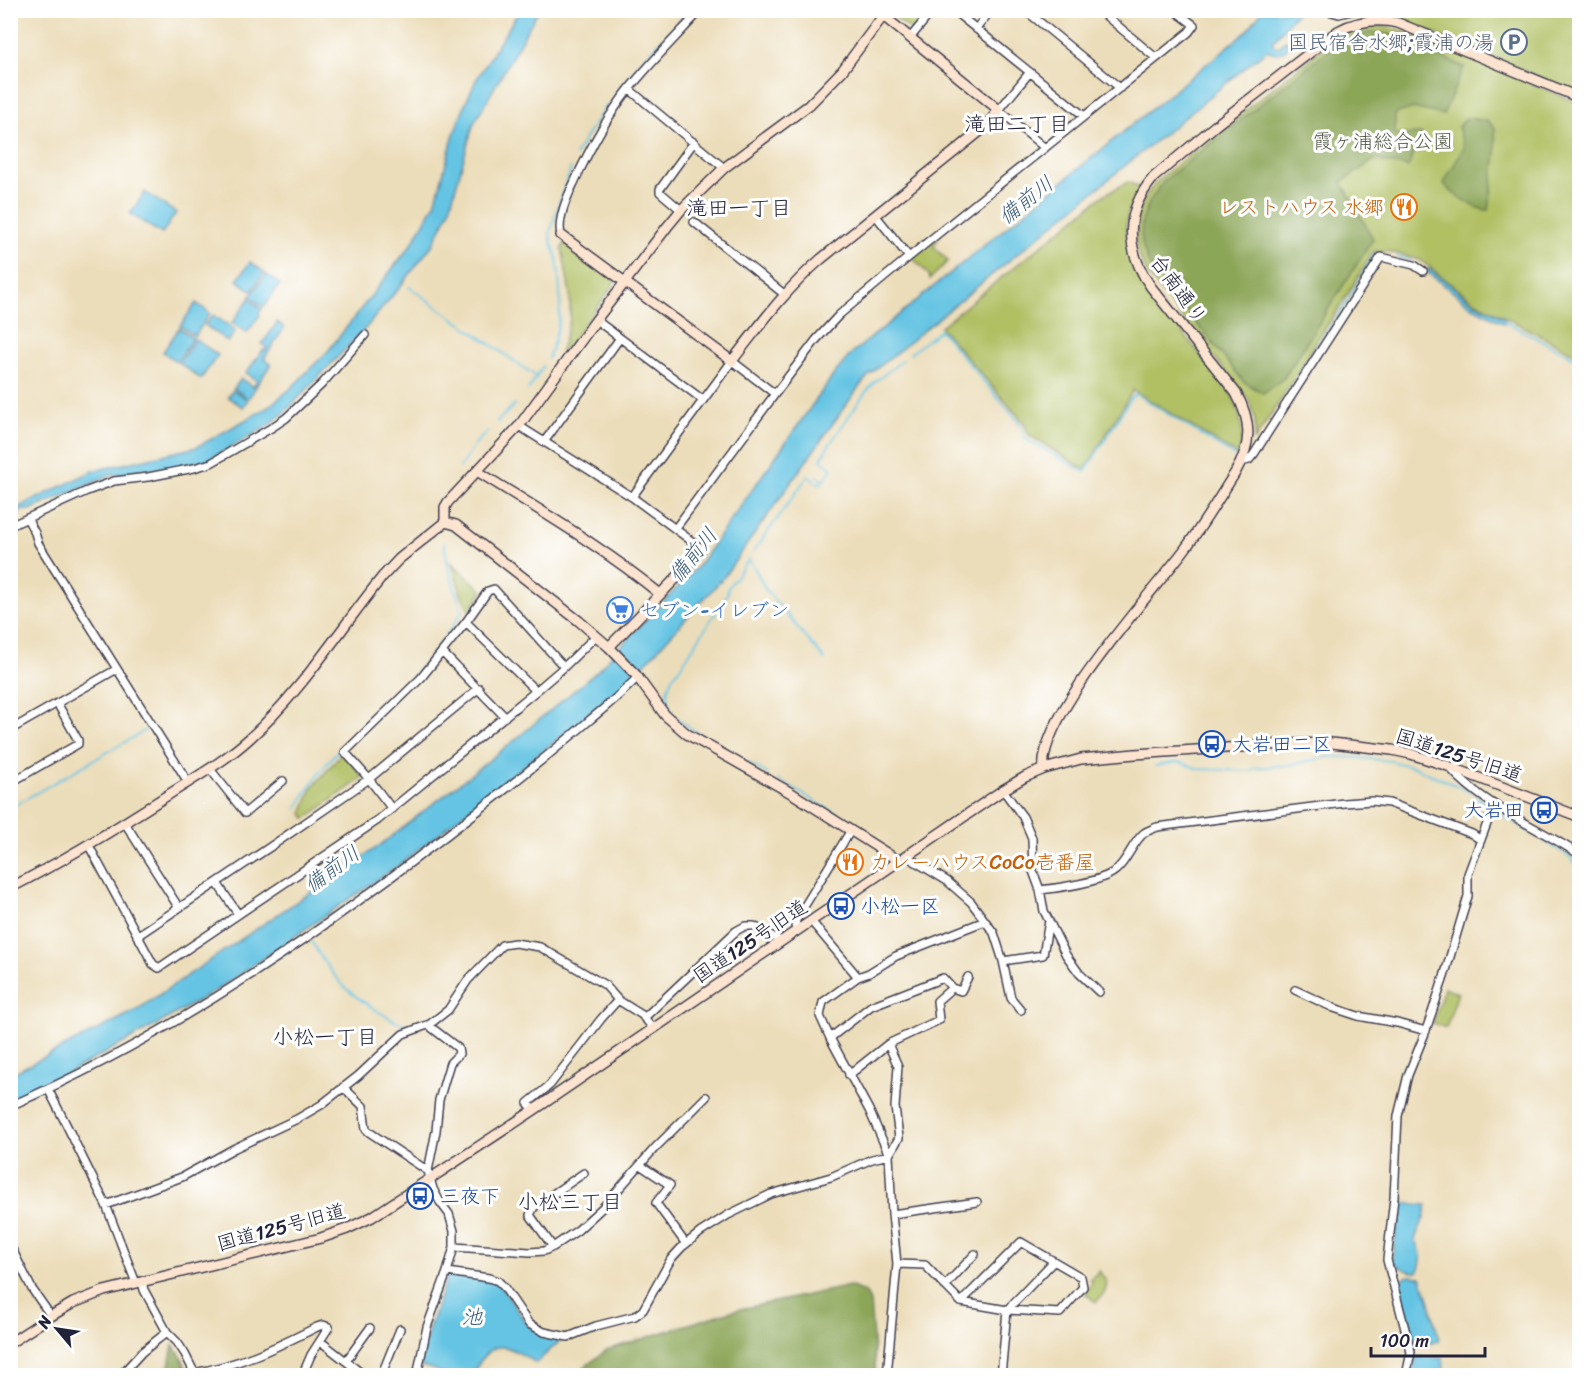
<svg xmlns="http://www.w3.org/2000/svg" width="1590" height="1386" font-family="Sriracha,'Klee One',sans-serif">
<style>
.green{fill:#b0c063;stroke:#69714f;stroke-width:1.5}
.forest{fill:#8ca659;stroke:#57644a;stroke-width:1.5}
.water{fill:#65c4e3;stroke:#44738f;stroke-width:1.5}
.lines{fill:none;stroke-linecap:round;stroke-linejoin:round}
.stream{stroke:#65c4e3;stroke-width:2}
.street-casing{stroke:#403e4e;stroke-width:10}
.secondary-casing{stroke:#403e4e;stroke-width:12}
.street{stroke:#fff;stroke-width:7}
.secondary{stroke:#fde4d0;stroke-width:9}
.labels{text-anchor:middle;stroke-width:6;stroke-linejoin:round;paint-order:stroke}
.service-label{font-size:20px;fill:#4e5e75;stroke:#fff;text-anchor:end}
.park-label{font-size:20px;fill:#545949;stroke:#fff}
.food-label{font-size:20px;fill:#c56008;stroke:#fff;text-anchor:end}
.street-label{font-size:20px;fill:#22223b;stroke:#fff}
.shop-label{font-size:20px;fill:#366cbe;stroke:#fff;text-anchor:start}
.transit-label{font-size:20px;fill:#164399;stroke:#fff;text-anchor:start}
.neighbourhood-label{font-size:21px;fill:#22223b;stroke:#fff}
.water-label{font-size:21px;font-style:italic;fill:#395b76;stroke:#fff}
</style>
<rect width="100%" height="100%" fill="#fff"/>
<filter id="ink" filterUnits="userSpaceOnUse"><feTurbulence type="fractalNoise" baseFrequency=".0167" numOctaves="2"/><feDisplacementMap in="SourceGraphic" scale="12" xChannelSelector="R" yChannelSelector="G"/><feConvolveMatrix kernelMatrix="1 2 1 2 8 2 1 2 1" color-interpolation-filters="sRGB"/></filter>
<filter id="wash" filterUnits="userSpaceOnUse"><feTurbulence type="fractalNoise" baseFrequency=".008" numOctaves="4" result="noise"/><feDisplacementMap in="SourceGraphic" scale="24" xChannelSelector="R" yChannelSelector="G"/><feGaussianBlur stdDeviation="1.35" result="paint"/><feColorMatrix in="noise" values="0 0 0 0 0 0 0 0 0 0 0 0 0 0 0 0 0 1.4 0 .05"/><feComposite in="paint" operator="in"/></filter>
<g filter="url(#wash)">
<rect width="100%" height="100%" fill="#ecddba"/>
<!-- green -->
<path class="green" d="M887 11H929L912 31Z
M1377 11H1579V94L1488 55Z
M1378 26 1403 31 1579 103V356L1474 301 1420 260 1391 252 1374 251 1336 313 1317 340 1292 382 1254 441C1256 424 1256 415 1248 399L1148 275C1145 269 1142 263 1140 258 1130 228 1140 195 1163 176L1338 36 1361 27Z
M1128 182 1140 188C1137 193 1133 199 1131 205 1121 228 1128 256 1139 278L1231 393C1240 412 1247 436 1237 455L1133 390 1085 470 1029 435 1024 423 940 327 1104 195Z
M939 237 934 247 948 261 930 279 929 275 912 257Z
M565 243 615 279 613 286 559 358 570 319V294L562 248Z
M452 563 483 591 469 610 461 594Z
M343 752 362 776 361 779 306 818 302 813 312 788Z
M1444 988 1458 993 1446 1028 1433 1023Z
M1099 1271 1107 1282 1105 1292 1096 1302 1085 1293 1093 1282 1090 1280Z"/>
<!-- forest -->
<path class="forest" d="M1373 32 1390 34 1464 67 1443 115 1413 108 1395 114V135L1422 134 1408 167 1374 160 1342 182 1373 239 1284 378 1263 393 1244 382 1150 266C1133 233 1142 207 1165 180L1325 53C1341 42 1354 35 1373 32Z
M1466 118 1488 121 1495 128 1496 152 1489 210C1478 211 1449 193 1444 183L1464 147 1458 127Z
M850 1286 866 1293 870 1302 876 1375H574L607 1350 731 1311Z
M173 1345 181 1356 189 1375H167Z"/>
<!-- water -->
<path class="water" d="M519 11H538L473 125 449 212 433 244 403 283 365 329 284 413 266 427 208 460 151 474H113L30 510H23L11 521V507L17 508 93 471 197 447 265 409 288 391 328 351 411 245 435 204 454 134 464 107 476 80Z
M1262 11H1298L1272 43 1277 47 1280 46 1285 40 1290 44C1283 54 1278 55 1267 50L869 375 859 387 723 578 628 682 602 704 399 865 218 989 158 1024 37 1090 11 1101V1074L135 1011 379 846 510 744 594 674 698 566 835 373 851 354 1247 31Z
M145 192 176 213 162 234 130 214Z
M250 262 264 272 252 291 237 280Z
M1429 269 1473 302 1505 318 1504 323 1471 306 1427 272Z
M266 274 280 284 264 307 250 297Z
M249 299 262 309 259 313 260 315 247 333 232 323Z
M196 303 210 313 195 336 180 326Z
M213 315 234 329 235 332 228 342 205 325Z
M278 322 284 328 264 359 271 364 243 407 228 397 233 390 245 398 246 397 234 388 241 379 253 387 257 381 246 373 263 350 265 351 267 348 262 344Z
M179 328 193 338 177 362 163 352Z
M195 339 218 355 201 379 179 363Z
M1400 1203 1427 1205 1424 1218 1415 1239C1422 1252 1423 1258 1418 1272 1406 1273 1403 1267 1392 1263Z
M448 1274 496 1282 502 1288 528 1326 562 1339 536 1363C517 1352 498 1335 482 1359 478 1364 475 1369 473 1375H442L436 1370 420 1366 429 1328Z
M1408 1276 1421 1277 1429 1299 1439 1340 1432 1343 1416 1342 1399 1281Z
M1417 1357 1443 1358 1444 1370 1441 1375H1411Z"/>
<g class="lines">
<!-- stream -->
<path class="stream" d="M615 94 644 58 690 10
M575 156 581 145 607 104
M1397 257 1412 261
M409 287 537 377
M1502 320 1580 361
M910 354 940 330 1021 425 1026 439 1084 472 1086 471 1131 398 1136 394 1236 457
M548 358C563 321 562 298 557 259 555 249 549 242 550 232L571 168
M1296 383 1320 342 1339 315 1375 254
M528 390 543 366
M497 422 515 404
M460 467 476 443 488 431
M818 476 823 481
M754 551 808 476 820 485 832 469 821 460 827 448 865 393 876 381 903 360
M749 559 727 589 728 593 682 665 672 678 668 688 667 694 669 707 674 716 709 741 768 774
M749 560 754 567 766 590 825 660
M1155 766 1179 762 1199 769 1250 771 1255 768 1290 765 1328 757H1350L1390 761 1414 767 1471 792
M778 780 841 816
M1476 795 1488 809
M10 808 148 729
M297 809C321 759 364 726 402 688 423 668 446 636 462 612L449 570 444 543
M1499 813 1569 856 1580 868
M311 941C320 956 329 970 341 983 350 994 397 1027 411 1025 420 1024 429 1020 436 1015"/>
</g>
</g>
<g filter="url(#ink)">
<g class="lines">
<defs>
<path id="street" d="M953 10 1084 116
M1025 10 1120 88
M1099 10 1156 58
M1325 10 1339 14 1356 10
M1371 10 1387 19
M976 29 991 10
M910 38 933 10
M1030 72 999 110 1045 148
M629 89 724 168
M681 210 660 192V189L694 142
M876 216 909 257
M694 222 784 294
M561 235C557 219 567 197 574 183 589 150 607 116 630 88 652 61 677 36 701 10
M596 320 703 400
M519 426 632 497 701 548
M544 442 620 338
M1241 462 1249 460 1254 454 1381 257 1414 265 1423 271
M632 497 732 361 775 394
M27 518 35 533 38 543 188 782
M10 526 87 491 114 481 148 477 194 468 211 463 271 428 286 418 322 384 365 335
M675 529 775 394 816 340 839 315 909 257 1189 32 1194 25 1174 10
M466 622 536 691
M442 652 505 717
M10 730 117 669
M1450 768C1483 806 1538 827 1580 855
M210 769 245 813 283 781
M10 783 78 744V740L57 703
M1003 790 1023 817 1032 838 1033 871 1040 890 1044 911 1066 955 1079 973 1099 992
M392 809 369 779 345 752 421 678 466 622 488 591 494 589 564 667
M125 823 179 908
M88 844 153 964 159 968 378 820 536 691 564 667 596 636
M906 856 947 881 971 902 994 933 1003 961 1011 998 1021 1010
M217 883 238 914
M1040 890C1058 888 1103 882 1116 870 1128 860 1132 843 1144 833 1148 830 1153 829 1157 827L1344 803 1372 801 1389 803 1472 834 1481 840
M811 921 858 977
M797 930 795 926 796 920 851 830
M137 936 270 847 369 779 479 688
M1003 961 1043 955 1049 921
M1295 990 1334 1008 1358 1016 1397 1023 1426 1031
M644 1018 736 931 745 926H754L781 941
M830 1038 871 1006 943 978 952 988
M849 1075 888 1044 939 1020 937 1001 952 988 961 991 968 977
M343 1087 363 1106 366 1129 369 1132 428 1171
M48 1089 65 1122 106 1205 136 1283
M10 1106C180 1032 333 924 478 811 516 781 554 751 591 719 607 706 623 692 638 677
M534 1110 528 1103 550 1085 601 1019 618 1000
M640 1165 670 1185 656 1203 686 1244
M106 1205 182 1177 235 1148 297 1119 321 1105 358 1076 403 1034 430 1024 448 1010 468 980 502 945 515 943 540 947 605 985 618 1000 642 1015 653 1028
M892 1214 977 1202
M10 1245 32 1289 51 1316
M454 1247 530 1252 544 1251 553 1247 578 1230 603 1207 654 1149 706 1097
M553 1247 530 1215 534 1207 584 1173
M897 1264 925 1265 961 1302 1007 1310 1060 1313 1083 1287 1081 1277 1021 1242 961 1302
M447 1272 489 1278 498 1281 504 1287 529 1324 544 1332 568 1337 596 1326 635 1316 643 1310 671 1259 682 1247 701 1232 728 1215 771 1194 831 1177 872 1159 889 1155 899 1138 895 1107 898 1066 888 1044
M142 1281 144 1290 167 1332 177 1342 185 1354 195 1374
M945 1286 975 1254
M320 1341 365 1376
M346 1361 370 1328
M193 1373C238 1366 277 1347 317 1327L323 1325 329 1327 311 1355 302 1376
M120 1376 142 1352 167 1332
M381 1376 400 1329
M417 1376 427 1327 447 1272 454 1247V1231L449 1214 440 1202 433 1189 428 1171 436 1131 439 1100 450 1063 459 1054 458 1048 432 1028 430 1024
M887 1376 897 1264 892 1214 889 1155 869 1110 830 1038 820 1016 823 1002 858 977 869 973 896 956 985 921
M1001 1376 1007 1310 1054 1261
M1404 1376 1407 1371 1411 1352 1387 1260 1394 1198 1398 1116 1408 1075 1425 1033 1444 977 1468 896V874L1494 805"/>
<path id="secondary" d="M561 235 732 361C760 325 786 289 821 259L984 128 999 110 876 10
M477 471C539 510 603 547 660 594
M445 522V507L448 502 519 426 596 320 667 227 681 210 724 168 809 105 842 71 883 16
M609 647 683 571 701 548
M1044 769C1037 718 1153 592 1185 549 1203 525 1219 498 1235 473 1252 444 1252 422 1236 393L1151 287C1125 250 1124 212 1154 177L1216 125 1338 31C1357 21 1377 18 1398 23L1580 98
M10 888C65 860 117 828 168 795 196 777 225 761 250 738 302 691 339 630 383 576L399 559 445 522 456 525 579 621 609 647 636 675 665 715 687 734 793 794 899 861
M10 1343 51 1316 73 1303 104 1291 321 1238 347 1229 372 1217 534 1110 1003 790 1025 777 1044 769 1081 759 1135 754 1286 744 1332 743 1392 750 1411 754 1448 766 1580 817"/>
</defs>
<!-- street casing -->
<use href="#street" class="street-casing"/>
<!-- secondary casing -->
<use href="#secondary" class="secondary-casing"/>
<!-- street -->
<use href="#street" class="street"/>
<!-- secondary -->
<use href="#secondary" class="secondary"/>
</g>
</g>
<!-- icons -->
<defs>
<symbol id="parking-ring" viewBox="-11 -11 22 22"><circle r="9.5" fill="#fff" stroke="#5c6f8a" stroke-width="1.5"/><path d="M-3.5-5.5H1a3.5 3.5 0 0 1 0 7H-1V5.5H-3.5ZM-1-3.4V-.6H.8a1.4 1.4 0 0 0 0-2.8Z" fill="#5c6f8a"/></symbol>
<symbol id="restaurant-ring" viewBox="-11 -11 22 22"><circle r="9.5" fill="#fff" stroke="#e8710a" stroke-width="1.5"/><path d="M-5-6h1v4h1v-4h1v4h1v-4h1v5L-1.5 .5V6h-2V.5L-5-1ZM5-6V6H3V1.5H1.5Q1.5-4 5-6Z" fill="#e8710a"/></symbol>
<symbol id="supermarket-ring" viewBox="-11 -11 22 22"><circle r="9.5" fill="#fff" stroke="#3f7fe0" stroke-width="1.5"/><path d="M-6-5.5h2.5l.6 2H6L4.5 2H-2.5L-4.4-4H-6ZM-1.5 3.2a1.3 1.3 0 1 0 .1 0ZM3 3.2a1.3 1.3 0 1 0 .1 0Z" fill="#3f7fe0"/></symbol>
<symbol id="bus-ring" viewBox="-11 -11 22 22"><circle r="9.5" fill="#fff" stroke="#1a4fb4" stroke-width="1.5"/><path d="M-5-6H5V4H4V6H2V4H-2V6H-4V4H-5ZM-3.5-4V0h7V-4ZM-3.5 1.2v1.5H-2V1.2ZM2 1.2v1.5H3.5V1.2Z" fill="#1a4fb4"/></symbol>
</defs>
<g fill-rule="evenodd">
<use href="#parking-ring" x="1499" y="27" width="30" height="30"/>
<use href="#restaurant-ring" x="1389" y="192" width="30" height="30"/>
<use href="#supermarket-ring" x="605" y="595" width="30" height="30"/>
<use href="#bus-ring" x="1197" y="729" width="30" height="30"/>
<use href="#bus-ring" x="1529" y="795" width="30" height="30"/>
<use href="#restaurant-ring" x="835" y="847" width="30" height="30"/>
<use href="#bus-ring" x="826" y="891" width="30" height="30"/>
<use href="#bus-ring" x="405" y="1181" width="30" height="30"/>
</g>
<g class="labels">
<!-- service labels -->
<g class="service-label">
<text x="1494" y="49">国民宿舎水郷;霞浦の湯</text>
</g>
<!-- park labels -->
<g class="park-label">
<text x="1383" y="148">霞ヶ浦総合公園</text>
</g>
<!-- food labels -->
<g class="food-label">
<text x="1384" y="214">レストハウス 水郷</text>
<text x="870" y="869" text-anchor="start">カレーハウスCoCo壱番屋</text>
</g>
<!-- street labels -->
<g class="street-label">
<text transform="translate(1179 289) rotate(54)" y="7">台南通り</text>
<text transform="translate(1459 755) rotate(18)" y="7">国道125号旧道</text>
<text transform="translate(750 941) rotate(-34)" y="7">国道125号旧道</text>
<text transform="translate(281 1227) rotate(-15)" y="7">国道125号旧道</text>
</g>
<!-- shop labels -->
<g class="shop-label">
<text x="640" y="617">セブン-イレブン</text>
</g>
<!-- transit labels -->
<g class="transit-label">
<text x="1232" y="751">大岩田二区</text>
<text x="1524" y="817" text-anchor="end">大岩田</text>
<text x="860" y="913">小松一区</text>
<text x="440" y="1203">三夜下</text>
</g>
<!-- neighbourhood labels -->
<g class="neighbourhood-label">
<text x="1017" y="131">滝田二丁目</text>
<text x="739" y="215">滝田一丁目</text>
<text x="325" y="1044">小松一丁目</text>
<text x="570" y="1209">小松三丁目</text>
</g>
<!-- water labels -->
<g class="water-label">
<text transform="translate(1026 200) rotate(-38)" y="7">備前川</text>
<text transform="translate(693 555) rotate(-51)" y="7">備前川</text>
<text transform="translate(332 869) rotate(-36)" y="7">備前川</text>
<text x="472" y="1324">池</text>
</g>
</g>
<!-- margin -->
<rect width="1590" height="1386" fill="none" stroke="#fff" stroke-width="36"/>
<!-- north arrow -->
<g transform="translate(57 1329) rotate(299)" stroke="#ffffff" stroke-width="4.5" paint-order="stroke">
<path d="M0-4.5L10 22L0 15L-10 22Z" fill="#22223b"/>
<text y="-9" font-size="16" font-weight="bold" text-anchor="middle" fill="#22223b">N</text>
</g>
<!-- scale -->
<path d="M1371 1347v9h114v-9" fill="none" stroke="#22223b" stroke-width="3"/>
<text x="1380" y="1347" font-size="18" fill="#22223b" stroke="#ffffff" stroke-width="4.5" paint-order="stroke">100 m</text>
</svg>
